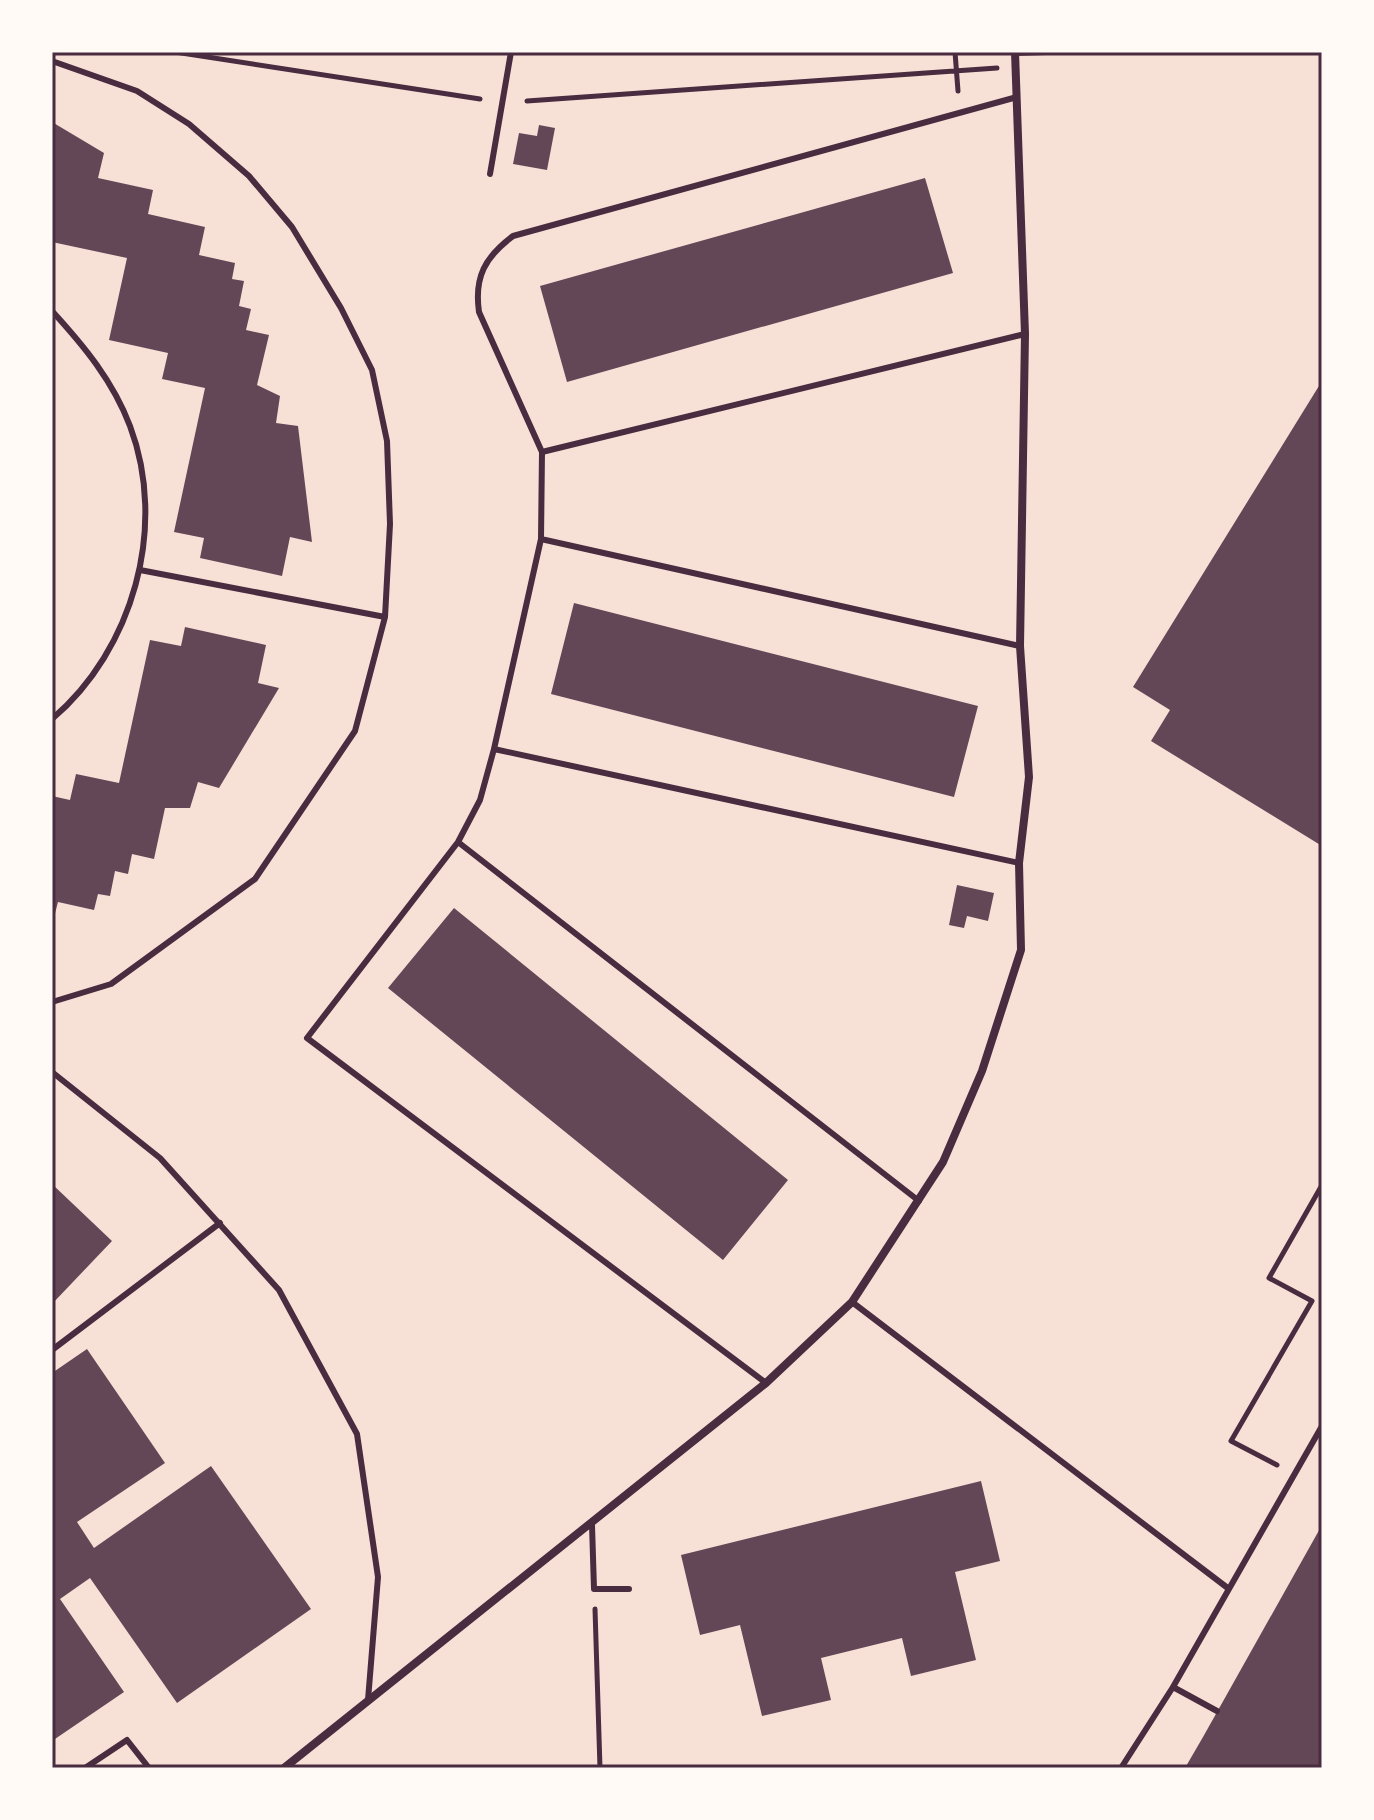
<svg xmlns="http://www.w3.org/2000/svg" width="1374" height="1820" font-family="Rubik,sans-serif">
<style>
.building{fill:#644757}
.lines{fill:none;stroke-linecap:round;stroke-linejoin:round}
.path{stroke:#4a2c40;stroke-width:5}
.service{stroke:#4a2c40;stroke-width:6}
.minor{stroke:#4a2c40;stroke-width:8}
.neatline{fill:none;stroke:#4a2c40;stroke-width:3}
</style>
<rect width="100%" height="100%" fill="#f7e1d7"/>
<!-- building -->
<path class="building" d="M52 122 104 153 98 178 153 190 148 214 205 227 199 255 235 263 232 279 244 281 239 306 251 309 246 330 269 335 257 385 280 396 276 423 298 426 312 542 290 537 282 576 200 558 204 538 174 532 205 388 162 379 168 353 109 340 127 258 52 242Z
M539 125 555 128 547 170 513 164 519 133 537 136Z
M925 178 953 273 567 382 540 286Z
M1322 381V846L1151 741 1170 710 1133 687Z
M574 603 978 706 954 797 551 694Z
M185 627 266 645 258 683 279 688 219 788 198 782 190 808H165L154 859 132 854 128 874 115 871 110 896 98 894 94 910 58 902 52 925V796L70 800 76 774 119 783 150 640 181 646Z
M957 885 994 893 988 921 967 916 964 928 949 925Z
M454 908 788 1180 723 1260 388 988Z
M52 1184 112 1241 52 1304Z
M87 1349 165 1463 77 1522 94 1548 211 1466 311 1609 177 1703 90 1578 60 1599 124 1692 52 1741V1373Z
M981 1481 1000 1561 955 1572 976 1660 911 1676 902 1638 821 1658 831 1700 762 1716 740 1625 700 1635 681 1555Z
M1322 1525V1768H1185L1203 1737Z"/>
<g class="lines">
<!-- path -->
<path class="path" d="M175 52 480 99
M955 52 958 91
M527 101 997 68
M1277 1465 1231 1441 1312 1301 1269 1278 1322 1185
M595 1609 600 1768"/>
<!-- service -->
<path class="service" d="M1015 53 1046 52
M52 61 137 91 189 124 249 176 292 227 341 308 372 370 387 441 390 524 385 617 355 731 255 879 111 984 52 1002
M490 174 511 52
M52 311C84 346 113 381 130 426 168 527 133 650 52 719
M542 452 1025 334
M541 539 1020 646
M140 570 385 617
M494 749 1019 863
M458 842 919 1201
M52 1072 160 1158 279 1290 357 1434 378 1577 368 1700
M852 1302 1229 1589
M52 1350 220 1223
M766 1383 307 1038 458 842 480 800 494 749 541 539 542 452 479 312C474 277 485 257 513 236L1017 97
M592 1525 594 1589H629
M1217 1711 1173 1687 1322 1426
M85 1768 127 1740 149 1768
M1121 1768 1173 1687"/>
<!-- minor -->
<path class="minor" d="M284 1768 766 1383 852 1302 943 1162 982 1071 1021 950 1019 863 1029 777 1020 646 1025 334 1015 52"/>
</g>
<!-- border -->
<rect width="1374" height="1820" fill="none" stroke="#fffaf5" stroke-width="108"/>
<rect x="54" y="54" width="1266" height="1712" class="neatline"/>
</svg>
